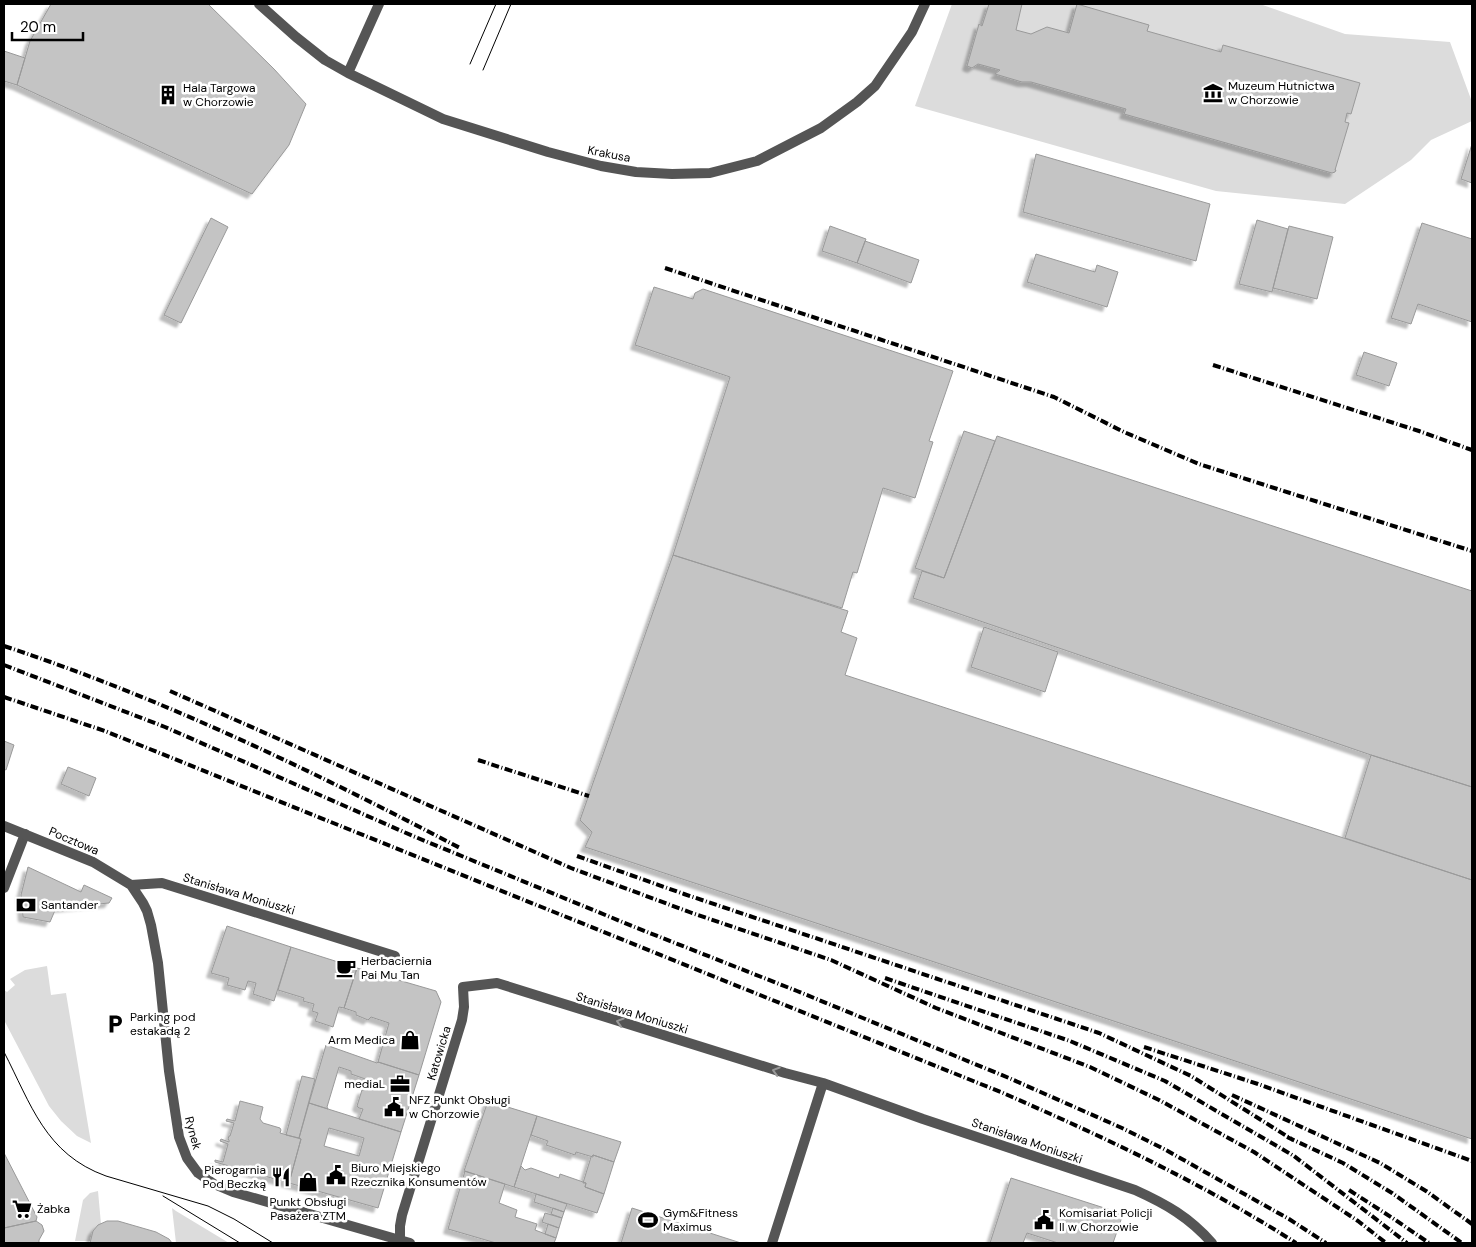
<svg xmlns="http://www.w3.org/2000/svg" width="1476" height="1247" font-family="'DM Sans',sans-serif">
<style>
.green{fill:#dcdcdc}
.building{fill:#c4c4c4;stroke:#999;fill-rule:evenodd;filter:url(#shadow)}
.lines{fill:none;stroke-linecap:round;stroke-linejoin:round}
.pedestrian{stroke:#555;stroke-width:10}
.minor{stroke:#555;stroke-width:10}
.tram{stroke:#000;stroke-width:1}
.rail{stroke:#000;stroke-width:4;stroke-dasharray:8 2.5 1 2.5;stroke-linecap:butt}
.oneway{stroke:#999}
.labels{text-anchor:middle;stroke-width:5;stroke-linejoin:round;paint-order:stroke}
.poi-label{font-size:12px;fill:#000;stroke:#fff;text-anchor:start}
.street-label{font-size:12px;fill:#000;stroke:#fff}
</style>
<defs>
<filter id="shadow"><feDropShadow dx="-4.5" dy="4.5" stdDeviation="1" flood-color="#0004"/></filter>
</defs>
<rect width="100%" height="100%" fill="#fff"/>
<!-- green -->
<path class="green" d="M952 4H1260L1345 34 1450 42 1472 102V121L1431 140 1411 160 1345 204 1216 191 915 106Z
M47 966 51 995 66 993 91 1143 77 1136 61 1121 49 1106 4 1020V990L7 992 15 985 10 979 25 970Z
M98 1191 101 1224 93 1231 90 1241H75L83 1200 90 1193Z
M172 1208 176 1211 229 1243H176Z"/>
<!-- building -->
<path class="building" d="M51 4H208L274 69 306 104 289 145 252 194 17 85 30 41Z
M989 4H1022L1016 30 1031 34 1047 27 1069 33 1077 4 1149 25 1147 31 1221 52 1223 45 1360 83 1351 114 1347 113 1345 122 1349 123 1335 170H1336L1335 172 1332 173 1124 114 1126 109 1031 82H1022L995 74 1000 70 978 64 972 68 967 66 979 24 982 26Z
M4 51 25 58 17 85 4 81Z
M1472 144V183L1461 179Z
M1036 154 1210 204 1196 261 1023 212Z
M211 218 228 227 181 323 164 315Z
M1257 220 1288 229 1272 292 1239 284Z
M1422 223 1472 239V322L1418 304 1411 324 1391 318Z
M830 226 866 239 857 263 822 251Z
M1289 226 1333 237 1317 299 1273 288Z
M865 241 919 260 911 283 857 263Z
M1036 254 1095 272 1097 265 1118 272 1107 307 1027 282Z
M654 287 693 299 695 293 703 289 953 371 929 441 933 442 915 498 883 488 857 573 853 572 842 608 673 555 730 377 635 345Z
M1364 352 1397 363 1389 386 1356 375Z
M964 431 995 441 944 578 915 568Z
M997 436 1472 591V787L1371 755 913 598 922 571 944 578Z
M673 555 848 611 841 632 857 638 845 675 1472 880V1139L585 847 592 832 580 820Z
M984 627 1058 652 1045 692 971 667Z
M4 741 14 745 6 770 4 769Z
M1371 755 1472 787V880L1345 838Z
M68 767 96 778 89 796 61 784Z
M28 867 81 892 84 885 112 898 109 903 56 908 50 922 23 917 21 895Z
M227 926 291 947 274 1001 253 994 256 983 248 981 245 990 227 985 229 978 211 973Z
M291 947 357 968 344 1008 339 1007 333 1027 315 1021 318 1013 312 1011 314 1004 303 1001 304 998 278 990Z
M357 968 436 991 441 1002 419 1075 378 1062 389 1023 371 1017 368 1020 356 1015V1012L344 1008Z
M326 1045 377 1063 378 1062 419 1075 401 1132 359 1119 363 1109 359 1108 357 1106 362 1090H368L371 1081 351 1074V1071L339 1067 327 1107 328 1109 309 1103Z
M302 1076 315 1079 299 1138 286 1135Z
M240 1101 263 1107 260 1119 263 1123 280 1128 281 1130 280 1133 301 1139 289 1183 215 1162V1160L223 1162 228 1144 220 1141 221 1139 229 1142V1140L228 1139 229 1136H230L234 1123 226 1121 227 1119 235 1121Z
M488 1101 537 1116 514 1187 464 1171Z
M309 1103 401 1132 378 1208 289 1183 301 1139 299 1138ZM329 1128 364 1138 359 1156 324 1146Z
M537 1116 621 1142 614 1162 593 1155V1157L576 1152 575 1155 546 1145 548 1141 531 1135Z
M4 1153 37 1217 36 1221 4 1228Z
M593 1155 614 1162 604 1194 585 1187 586 1183H583L591 1157Z
M521 1166 525 1170 531 1168 559 1178 560 1174 586 1183 585 1187 604 1194 597 1213 514 1187Z
M465 1171 505 1184 499 1203 517 1210 515 1217 537 1224 535 1230 556 1238 554 1243H496L448 1229Z
M1011 1178 1123 1214 1113 1243H1058L1027 1233 1023 1243H990Z
M536 1194 567 1204 564 1212 534 1202Z
M553 1208 564 1212 562 1218 551 1214Z
M632 1208 741 1243H621Z
M545 1213 562 1218 559 1228 542 1222Z
M36 1221 42 1225 44 1231 39 1240V1243H4V1228Z
M107 1221H118L156 1232 169 1239 172 1243H90L93 1231 98 1225Z
M548 1224 559 1228 556 1238 545 1234Z"/>
<g class="lines">
<!-- pedestrian -->
<path class="pedestrian" d="M4 888 25 834"/>
<!-- minor -->
<path class="minor" d="M259 4 296 37 325 60 348 73 443 119 548 152 601 166 636 172 672 174 710 173 757 161 821 128 857 102 875 86 912 32 925 4
M348 73 379 4
M4 826 93 862 131 885 143 903 147 911 151 925 158 963 169 1071 179 1137 187 1158 198 1173 214 1184 233 1192 410 1243
M131 885 162 883 395 956
M400 1243V1226L402 1215 462 1020 464 1007 463 987 497 983 785 1073 823 1083 923 1119 1135 1190C1166 1204 1189 1217 1212 1243
M772 1243 823 1083"/>
<!-- tram -->
<path class="tram" d="M470 64 496 4
M483 70 511 4
M4 1052C31 1104 45 1154 106 1176L208 1206 234 1219 273 1243
M163 1196 240 1243"/>
<!-- rail -->
<path class="rail" d="M665 268 1054 397 1124 432 1199 464 1472 551
M1213 365 1419 431 1472 450
M4 646C162 698 313 771 460 848
M4 665 165 727 413 836 637 928 797 991 1009 1078 1122 1128 1164 1149 1289 1219 1326 1243
M170 691 571 868 692 913 831 960 936 1008 1090 1067 1159 1100 1254 1152 1358 1221 1386 1243
M4 697 105 731 1003 1093C1104 1137 1204 1184 1296 1243
M478 760 589 796
M577 856 684 894 1099 1033 1191 1076 1293 1140
M885 978 1070 1041 1165 1081 1294 1156 1407 1243
M1144 1047 1258 1084 1472 1161
M1232 1095 1380 1163 1426 1191 1472 1224
M1287 1137 1343 1163 1392 1193 1462 1243
M1349 1190 1394 1219 1429 1243"/>
</g>
<!-- one-way arrows -->
<defs><path id="oneway-chevron" d="M-2-3.5L2.5 0L-2 3.5" fill="none" stroke-width="1.6" stroke-linecap="round" stroke-linejoin="round" transform="scale(1.25)"/></defs>
<g class="oneway">
<use href="#oneway-chevron" transform="translate(620 1022) rotate(-163)"/>
<use href="#oneway-chevron" transform="translate(776 1071) rotate(-163)"/>
</g>
<!-- icons -->
<defs>
<symbol id="museum-bare" viewBox="-9 -9 18 18"><path d="M0-6L6-3V-2H-6V-3ZM-5-1h2V3h-2ZM-1-1h2V3h-2ZM3-1h2V3H3ZM-6 4H6V6H-6Z" fill="#000" stroke="#fff" stroke-width="2.5" paint-order="stroke"/></symbol>
<symbol id="building-bare" viewBox="-9 -9 18 18"><path d="M-4-6H4V6H1V3H-1V6H-4ZM-2.5-4.3h1.7v1.8h-1.7ZM.8-4.3h1.7v1.8H.8ZM-2.5-1h1.7V.8h-1.7ZM.8-1h1.7V.8H.8Z" fill="#000" stroke="#fff" stroke-width="2.5" paint-order="stroke"/></symbol>
<symbol id="bank-bare" viewBox="-9 -9 18 18"><path d="M-6-4H6V4H-6ZM0-2.3a2.3 2.3 0 1 0 0 4.6a2.3 2.3 0 1 0 0-4.6Z" fill="#000" stroke="#fff" stroke-width="2.5" paint-order="stroke"/></symbol>
<symbol id="cafe-bare" viewBox="-9 -9 18 18"><path d="M-5.5-4.5H6V0H3Q3 3.5 0 3.5H-2.5Q-5.5 3.5-5.5 0ZM3-3.2v2h1.7v-2ZM-6 4.5H4V6H-6Z" fill="#000" stroke="#fff" stroke-width="2.5" paint-order="stroke"/></symbol>
<symbol id="parking-bare" viewBox="-9 -9 18 18"><path d="M-3.5-5.5H1a3.5 3.5 0 0 1 0 7H-1V5.5H-3.5ZM-1-3.4V-.6H.8a1.4 1.4 0 0 0 0-2.8Z" fill="#000" stroke="#fff" stroke-width="2.5" paint-order="stroke"/></symbol>
<symbol id="shop-bare" viewBox="-9 -9 18 18"><path d="M-5-2.5h2.3a2.7 3.5 0 0 1 5.4 0H5L5.5 6h-11ZM-1.5-2.5h3a1.5 2.3 0 0 0-3 0Z" fill="#000" stroke="#fff" stroke-width="2.5" paint-order="stroke"/></symbol>
<symbol id="office-bare" viewBox="-9 -9 18 18"><path d="M-6-3h4V-5.5h4V-3h4V5H-6ZM-1-4.5V-3h2v-1.5ZM-6 0V1H6V0Z" fill="#000" stroke="#fff" stroke-width="2.5" paint-order="stroke"/></symbol>
<symbol id="civic-bare" viewBox="-9 -9 18 18"><path d="M-.6-6.5H3V-4.5H.6V-3L4-1V1h2V6H-6V1h2V-1L-.6-3ZM-1.2 2.5V6h2.4V2.5Z" fill="#000" stroke="#fff" stroke-width="2.5" paint-order="stroke"/></symbol>
<symbol id="restaurant-bare" viewBox="-9 -9 18 18"><path d="M-5-6h1v4h1v-4h1v4h1v-4h1v5L-1.5 .5V6h-2V.5L-5-1ZM5-6V6H3V1.5H1.5Q1.5-4 5-6Z" fill="#000" stroke="#fff" stroke-width="2.5" paint-order="stroke"/></symbol>
<symbol id="supermarket-bare" viewBox="-9 -9 18 18"><path d="M-6-5.5h2.5l.6 2H6L4.5 2H-2.5L-4.4-4H-6ZM-1.5 3.2a1.3 1.3 0 1 0 .1 0ZM3 3.2a1.3 1.3 0 1 0 .1 0Z" fill="#000" stroke="#fff" stroke-width="2.5" paint-order="stroke"/></symbol>
<symbol id="stadium-bare" viewBox="-9 -9 18 18"><path d="M0-5a6.5 5 0 1 0 0 10a6.5 5 0 1 0 0-10ZM-3.5-1.8h7v3.6h-7Z" fill="#000" stroke="#fff" stroke-width="2.5" paint-order="stroke"/></symbol>
</defs>
<g fill-rule="evenodd">
<use href="#museum-bare" x="1199" y="79" width="28" height="28"/>
<use href="#building-bare" x="154" y="81" width="28" height="28"/>
<use href="#bank-bare" x="12" y="891" width="28" height="28"/>
<use href="#cafe-bare" x="332" y="954" width="28" height="28"/>
<use href="#parking-bare" x="101" y="1010" width="28" height="28"/>
<use href="#shop-bare" x="396" y="1026" width="28" height="28"/>
<use href="#office-bare" x="386" y="1070" width="28" height="28"/>
<use href="#civic-bare" x="380" y="1093" width="28" height="28"/>
<use href="#civic-bare" x="322" y="1161" width="28" height="28"/>
<use href="#restaurant-bare" x="267" y="1163" width="28" height="28"/>
<use href="#shop-bare" x="294" y="1168" width="28" height="28"/>
<use href="#supermarket-bare" x="8" y="1195" width="28" height="28"/>
<use href="#stadium-bare" x="634" y="1206" width="28" height="28"/>
<use href="#civic-bare" x="1030" y="1206" width="28" height="28"/>
</g>
<g class="labels">
<!-- poi labels -->
<g class="poi-label">
<text x="1228" y="90">Muzeum Hutnictwa<tspan x="1228" dy="14">w Chorzowie</tspan></text>
<text x="183" y="92">Hala Targowa<tspan x="183" dy="14">w Chorzowie</tspan></text>
<text x="41" y="909">Santander</text>
<text x="361" y="965">Herbaciernia<tspan x="361" dy="14">Pai Mu Tan</tspan></text>
<text x="130" y="1021">Parking pod<tspan x="130" dy="14">estakadą 2</tspan></text>
<text x="395" y="1044" text-anchor="end">Arm Medica</text>
<text x="385" y="1088" text-anchor="end">mediaL</text>
<text x="409" y="1104">NFZ Punkt Obsługi<tspan x="409" dy="14">w Chorzowie</tspan></text>
<text x="351" y="1172">Biuro Miejskiego<tspan x="351" dy="14">Rzecznika Konsumentów</tspan></text>
<text x="266" y="1174" text-anchor="end">Pierogarnia<tspan x="266" dy="14">Pod Beczką</tspan></text>
<text x="308" y="1206" text-anchor="middle">Punkt Obsługi<tspan x="308" dy="14">Pasażera ZTM</tspan></text>
<text x="37" y="1213">Żabka</text>
<text x="663" y="1217">Gym&amp;Fitness<tspan x="663" dy="14">Maximus</tspan></text>
<text x="1059" y="1217">Komisariat Policji<tspan x="1059" dy="14">II w Chorzowie</tspan></text>
</g>
<!-- street labels -->
<g class="street-label">
<text transform="translate(609 154) rotate(11)" y="4">Krakusa</text>
<text transform="translate(74 841) rotate(23)" y="4">Pocztowa</text>
<text transform="translate(239 894) rotate(17)" y="4">Stanisława Moniuszki</text>
<text transform="translate(632 1013) rotate(17)" y="4">Stanisława Moniuszki</text>
<text transform="translate(439 1053) rotate(-73)" y="4">Katowicka</text>
<text transform="translate(193 1133) rotate(75)" y="4">Rynek</text>
<text transform="translate(1027 1141) rotate(19)" y="4">Stanisława Moniuszki</text>
</g>
</g>
<!-- border -->
<rect width="1476" height="1247" fill="none" stroke="#000000" stroke-width="10"/>
<!-- scale -->
<path d="M12 32v8h71v-8" fill="none" stroke="#000000" stroke-width="2.5"/>
<text x="20" y="32" font-size="15" fill="#000000" stroke="#ffffff" stroke-width="4" paint-order="stroke">20 m</text>
</svg>
